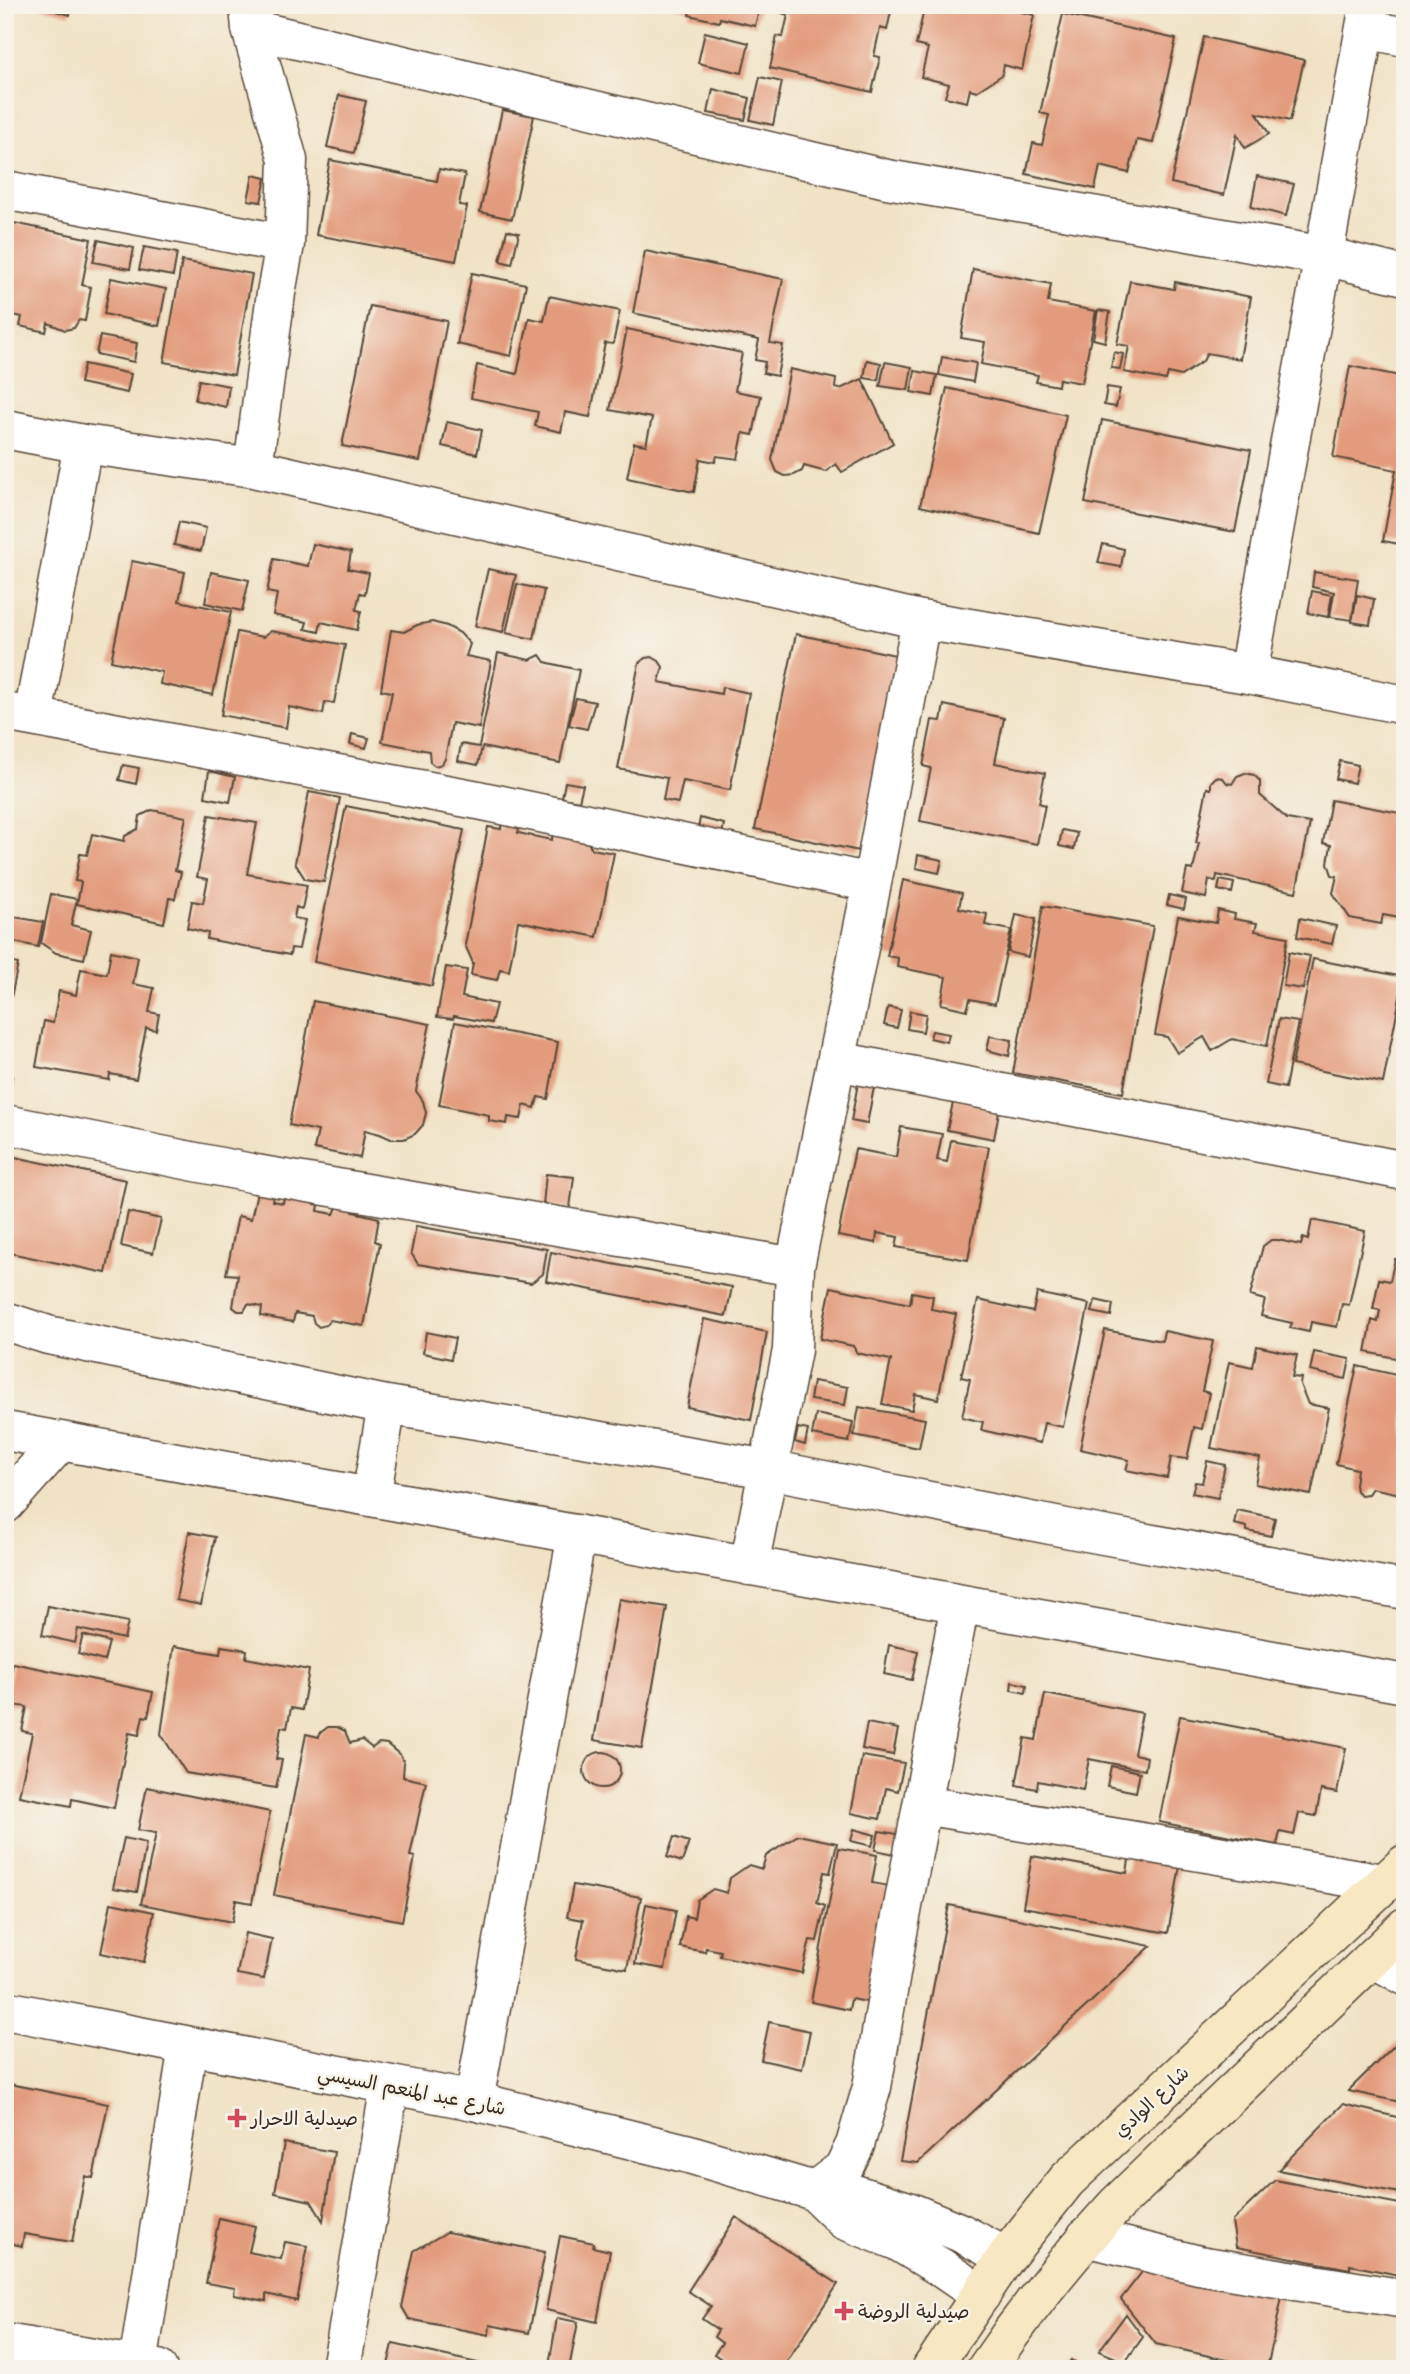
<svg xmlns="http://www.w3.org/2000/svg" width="1410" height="2374" font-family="'Playpen Sans','Playpen Sans Arabic',sans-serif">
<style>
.building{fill:#e39b7d}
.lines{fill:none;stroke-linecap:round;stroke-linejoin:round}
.minor-casing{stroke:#564637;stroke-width:41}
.tertiary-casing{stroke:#564637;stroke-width:41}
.secondary-casing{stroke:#564637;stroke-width:41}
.minor{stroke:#fff;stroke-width:38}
.tertiary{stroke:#fff;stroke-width:38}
.secondary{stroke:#f7e8c3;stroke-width:38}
.poi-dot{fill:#d1495b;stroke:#f7f3e8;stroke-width:2.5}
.labels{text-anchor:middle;stroke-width:5;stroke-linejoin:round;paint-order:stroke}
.street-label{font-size:19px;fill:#3b2a1e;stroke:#f7f3e8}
.poi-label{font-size:19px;fill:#3b2a1e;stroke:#f7f3e8;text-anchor:start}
</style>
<rect width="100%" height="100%" fill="#f7f3e8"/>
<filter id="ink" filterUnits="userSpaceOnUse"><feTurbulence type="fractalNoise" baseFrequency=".0143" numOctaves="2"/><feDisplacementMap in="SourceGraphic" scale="14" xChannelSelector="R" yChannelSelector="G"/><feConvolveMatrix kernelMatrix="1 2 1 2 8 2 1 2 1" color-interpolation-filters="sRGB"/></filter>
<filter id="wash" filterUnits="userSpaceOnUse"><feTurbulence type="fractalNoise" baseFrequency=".00686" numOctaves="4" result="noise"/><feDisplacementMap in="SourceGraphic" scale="28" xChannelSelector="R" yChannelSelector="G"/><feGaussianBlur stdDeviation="1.57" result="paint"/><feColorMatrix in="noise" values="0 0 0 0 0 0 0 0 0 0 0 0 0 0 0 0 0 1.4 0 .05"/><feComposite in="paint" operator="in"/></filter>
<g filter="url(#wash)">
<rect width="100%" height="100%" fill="#f0e2c5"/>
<g id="blocks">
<!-- building -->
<path class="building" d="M33 5H72L70 15Z
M670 5H760L755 26 720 18 719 22 689 15 690 11Z
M784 5 892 7 887 30 880 28 874 56 880 57 872 92 770 68 777 36 783 37 788 15 782 13Z
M925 5H991L1034 15 1022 70 1004 65 1002 75 977 91 970 89 967 102 945 97 949 84 921 77 928 48 916 45Z
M1063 14 1176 39 1153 143 1137 140 1129 173 1100 166 1095 189 1026 174 1033 143 1042 145 1049 115 1040 113Z
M705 32 749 43 742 73 698 63Z
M1204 37 1304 60 1290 121 1257 113 1269 134 1245 148 1237 134 1224 195 1171 183Z
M760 77 782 82 773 125 750 120Z
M713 89 750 98 745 120 708 113Z
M339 95 366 101 354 153 327 147Z
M502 110 534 116 512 219 480 212Z
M330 160 437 181 439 169 465 174 459 205 467 206 456 261 316 235Z
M253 175 266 178 261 202 248 200Z
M1257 176 1294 184 1286 216 1251 207Z
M9 222 91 239 82 285 91 287 85 321 79 320 74 328 65 330 48 323 46 332 20 326 22 317 5 313V238Z
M507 230 519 233 512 264 500 261Z
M98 240 134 248 130 269 93 262Z
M144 247 177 253 173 276 139 270Z
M645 251 783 279 770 343 783 345 777 376 763 373 765 362 755 360 759 340 633 313Z
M182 261 252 274 234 375 164 362Z
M973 269 1051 284 1048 302 1096 311 1082 383 1059 379 1058 386 1036 382 1038 375 981 364 985 342 961 338Z
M472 273 526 284 511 356 457 344Z
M111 278 166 289 159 326 104 314Z
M1130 281 1174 289 1175 282 1251 297 1240 359 1207 353 1203 361 1181 376 1168 373 1166 380 1124 372 1129 346 1117 344Z
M549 296 620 311 613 344 605 343 590 417 565 412 561 432 535 426 538 412 471 398 477 365 517 374 529 318 544 321Z
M370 306 447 321 420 461 342 446Z
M1098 310 1110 312 1105 342 1093 339Z
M627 329 742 353 735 391 761 396 753 435 743 433 738 459 717 456 715 462 700 459 694 492 627 478 634 443 646 445 652 418 610 410Z
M100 336 137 343 134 362 96 354Z
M1114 352 1123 354 1120 369 1111 368Z
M942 357 976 363 973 382 939 375Z
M867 360 881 363 878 380 864 378Z
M885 362 912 367 908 390 880 386Z
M84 364 131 374 127 393 80 383Z
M1350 366 1405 377V545L1383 541 1396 470 1333 457Z
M790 369 836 379 835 388 840 389 862 379 893 443 842 472 836 464 826 472 804 466 802 471 794 475 785 476 777 472 772 460Z
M915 371 937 375 933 396 911 392Z
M199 380 229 386 226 407 195 400Z
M1107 387 1120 389 1116 407 1104 405Z
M947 388 1066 415 1039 533 920 506Z
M1102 420 1251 450 1235 532 1085 503Z
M447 422 482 430 477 454 442 446Z
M179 522 206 528 201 551 174 545Z
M313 544 351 552 348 569 369 573 365 594 360 593 356 610 361 611 357 630 321 622 319 632 305 629 307 622 273 615 277 594 267 592 274 559 308 566Z
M1103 544 1124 549 1121 567 1098 563Z
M132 561 185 572 179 601 231 612 213 695 160 684 162 672 111 661Z
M488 569 516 575 503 632 475 626Z
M211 572 249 580 242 611 205 603Z
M1314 572 1358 579 1352 620 1330 617 1334 592 1312 587Z
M517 584 544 590 534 639 506 633Z
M1312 591 1332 595 1328 617 1308 613Z
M1357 595 1374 599 1370 625 1352 622Z
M432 622 447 626 460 633 470 644 466 656 491 661 479 728 452 723 445 759 442 764 435 766 430 762 429 751 382 742 392 692 381 690 391 630 404 632 417 625Z
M271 631 345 645 334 703 325 702 323 714 289 707 286 728 221 715 237 632 263 637Z
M796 634 900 656 859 851 755 829Z
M498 653 530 660 540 655 545 662 579 670 560 763 482 747 478 765 458 761 461 744 479 747Z
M652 657 659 661 663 667 659 682 721 694 722 687 749 693 730 790 683 781 678 803 663 800 667 778 618 769 639 663 645 658Z
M576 698 595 702 587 729 569 725Z
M944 705 1004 718 995 763 1045 773 1039 803 1045 805 1037 844 920 821 931 768 923 766 932 720 941 721Z
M352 734 369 738 366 748 350 744Z
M1340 761 1358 765 1354 783 1336 779Z
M123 765 139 768 136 784 119 780Z
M209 771 235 777 230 802 205 797Z
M1245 773 1254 775 1260 781V795L1287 819 1310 823 1296 892 1217 875 1216 881 1209 880 1206 898 1182 893 1187 869 1193 870 1199 843H1196L1207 788 1211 789V782L1216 777 1223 778 1227 783 1232 784 1237 776Z
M565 782 583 785 579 801 562 798Z
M309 792 340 798 324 882 305 879 295 863Z
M1331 800 1405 814V919L1383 915 1381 924 1350 918 1333 893 1337 876 1332 875 1328 863 1331 845 1323 843Z
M346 806 464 830 432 986 314 962Z
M152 810 186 817 175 870 181 872 175 899 169 898 164 923 77 904 81 882 75 881 80 854 87 855 92 834 124 841 125 836 138 829 140 816Z
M209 815 257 823 247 874 307 885 302 909 296 907 294 918 305 920 299 949 291 948 290 955 207 939 208 933 187 928 192 901 203 903 208 879 197 877Z
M700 818 724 824 721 840 697 835Z
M502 820 520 824 518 833 552 840 553 829 584 836 592 849 614 853 597 937 518 921 509 971 500 969 497 980 471 975 473 963 465 945 488 827 501 829Z
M1062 830 1077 833 1074 849 1059 846Z
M918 855 942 860 939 873 916 868Z
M903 880 962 893 959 908 987 914 985 925 1011 930 995 1004 970 999 967 1010 941 1004 946 977 897 967 898 958 887 956Z
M1220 880 1234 883 1232 893 1218 890Z
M51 894 77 899 71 925 91 930 84 959 56 953 41 943Z
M1169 895 1186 899 1184 909 1167 905Z
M1043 906 1153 926 1123 1093 1013 1073Z
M1218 910 1235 914 1234 919 1257 923 1255 931 1288 937 1267 1046 1232 1039 1212 1051 1204 1037 1177 1053 1167 1037 1155 1035 1178 916 1216 923Z
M1016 915 1036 919 1028 957 1008 952Z
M9 916 43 922 38 947 5 940Z
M1300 918 1336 926 1332 944 1297 937Z
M111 951 138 957 133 984 154 988 149 1012 159 1014 156 1030 146 1028 136 1079 110 1074 109 1080 36 1067 44 1021 53 1023 59 991 76 995 81 969 107 974Z
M1289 952 1310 956 1303 989 1283 986Z
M1313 959 1404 977 1383 1083 1292 1065Z
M5 961 18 964 6 1022H5Z
M446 967 467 970 462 997 496 1004 491 1023 454 1016 453 1019 437 1017Z
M313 1001 430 1024 416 1091 423 1101 426 1113 423 1125 415 1134 404 1139H391L380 1134 365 1130 360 1158 314 1149 318 1131 289 1125Z
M888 1007 901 1010 897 1028 884 1025Z
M910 1011 926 1014 923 1032 907 1029Z
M1279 1019 1298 1022 1285 1088 1266 1084Z
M455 1022 558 1042 548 1099 538 1097 535 1108 524 1105 521 1119 508 1117 507 1124 489 1121V1115L439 1105Z
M932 1031 949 1034 947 1042 930 1038Z
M990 1036 1012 1040 1009 1056 987 1050Z
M5 1075 12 1077 8 1097 5 1096Z
M859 1078 875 1082 867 1124 851 1121Z
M954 1098 1000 1106 994 1139 947 1130Z
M901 1127 942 1134 937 1160 947 1162 951 1140 989 1147 968 1260 896 1247 898 1237 877 1233 876 1243 838 1236 855 1149 896 1157Z
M5 1155 126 1180 106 1273 5 1252Z
M546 1174 574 1177 570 1208 543 1205Z
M257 1192 273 1196 272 1201 283 1203 285 1192 320 1199 318 1211 334 1214 339 1203 352 1206 353 1212 379 1218 375 1241 380 1243 364 1326 330 1320 326 1325 319 1327 314 1323 312 1316 295 1313 293 1322 261 1316 262 1307 248 1304 244 1311H238L233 1307 238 1275 226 1274 238 1216 251 1219Z
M128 1212 161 1219 153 1253 121 1246Z
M1312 1220 1365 1231 1349 1305 1342 1304 1337 1327 1311 1322 1309 1332 1290 1328 1292 1323 1261 1316 1265 1300 1250 1296 1263 1246 1271 1240H1278L1301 1245 1303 1238 1308 1240Z
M416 1226 547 1249 543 1274 531 1283 418 1264 411 1253Z
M1404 1248 1405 1249V1360L1366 1352 1372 1320 1378 1322 1380 1310 1373 1309 1379 1279 1390 1281 1395 1259 1401 1260Z
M551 1252 732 1287 726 1316 546 1281Z
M831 1287 910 1304 912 1292 933 1296 931 1309 956 1314 938 1399 915 1394 912 1410 882 1404 891 1360 857 1353 853 1346 820 1339Z
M1037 1293 1089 1304 1063 1427 1044 1423 1040 1443 981 1430 983 1422 962 1417 970 1379 961 1377 978 1300 1033 1312Z
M1095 1300 1113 1304 1111 1316 1092 1312Z
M704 1319 767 1332 751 1420 687 1407Z
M1105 1330 1162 1341 1164 1331 1213 1341 1202 1391 1209 1393 1202 1429 1194 1427 1187 1459 1171 1457 1167 1478 1126 1470 1129 1460 1080 1449Z
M426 1332 455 1338 451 1359 423 1353Z
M1257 1346 1297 1355 1292 1377 1301 1378 1300 1384 1308 1404 1329 1408 1311 1495 1255 1484 1260 1458 1211 1448 1229 1362 1253 1367Z
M1314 1352 1350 1359 1346 1379 1310 1371Z
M1357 1366 1405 1377V1495L1372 1488 1368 1494 1361 1495 1356 1491 1355 1485 1357 1469 1336 1464Z
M813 1381 848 1387 845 1405 810 1400Z
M859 1407 925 1419 919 1448 854 1435Z
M816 1414 853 1422 849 1442 812 1435Z
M798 1428 808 1430 805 1445 795 1442Z
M1207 1461 1225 1465 1218 1498 1192 1493 1195 1482 1202 1483Z
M1237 1510 1275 1518 1271 1536 1247 1531V1527L1234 1524Z
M189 1532 215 1537 201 1605 176 1600Z
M619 1599 667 1607 642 1748 594 1740Z
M48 1606 128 1622 124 1639 78 1629 75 1643 42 1635Z
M83 1635 109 1642 104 1661 78 1654Z
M889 1645 918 1651 912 1680 884 1674Z
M174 1646 220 1654 221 1646 247 1650 246 1658 309 1670 302 1710 291 1708 287 1728 281 1727 276 1759 282 1760 276 1788 186 1773 161 1734Z
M13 1663 153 1692 148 1717 143 1716 139 1735 129 1733 114 1808 72 1799 71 1806 19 1796 32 1733 22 1731 27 1707 5 1704Z
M1012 1682 1027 1685 1026 1693 1011 1690Z
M1045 1694 1142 1713 1134 1754 1147 1757 1145 1770 1089 1759 1083 1790 1038 1781 1037 1789 1016 1785 1025 1738 1036 1740Z
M1180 1716 1346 1748 1337 1793 1321 1790 1316 1816 1299 1813 1294 1835 1280 1832 1277 1845 1159 1822Z
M867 1723 898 1729 893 1755 862 1749Z
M328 1727H337L345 1731 350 1743 362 1740 372 1748 379 1743 387 1744 400 1755 404 1762 403 1777 426 1782 410 1856 415 1857 402 1921 274 1895 306 1734 319 1737 320 1733Z
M584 1770a18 18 0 1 1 36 0a18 18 0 1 1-36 0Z
M862 1756 904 1763 898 1791 886 1788 880 1819 851 1813Z
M1111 1766 1140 1772 1136 1792 1107 1786Z
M147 1787 270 1812 252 1903 236 1900 232 1922 141 1904 156 1833 138 1830Z
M854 1829 875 1835 872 1846 851 1841Z
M879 1831 898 1834 895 1854 875 1850Z
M798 1835 837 1843 830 1873 824 1872 817 1903 825 1906 817 1941 810 1940 802 1973 720 1956 721 1951 706 1948 705 1952 680 1947 686 1916 694 1918 697 1900 713 1889 727 1893 730 1878 749 1865 762 1869 766 1856Z
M674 1837 689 1842 682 1862 667 1857Z
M124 1838 146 1843 137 1892 113 1888Z
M1131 1846 1182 1855 1168 1933 1023 1907 1032 1856 1127 1873Z
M839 1848 877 1855 872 1883 894 1887 873 2003 851 1999 849 2010 811 2002Z
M573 1885 641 1897 627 1969 576 1959 583 1920 567 1917Z
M111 1903 154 1912 144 1962 101 1953Z
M646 1904 676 1910 665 1969 635 1964Z
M949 1905 1151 1946 918 2163 900 2161Z
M245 1933 272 1939 264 1979 237 1974Z
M769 2022 810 2031 802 2069 761 2060Z
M1405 2035V2103L1348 2091Z
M5 2083 108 2104 93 2178 85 2176 72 2242 24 2234 22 2246 5 2242Z
M1343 2104 1405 2119V2194L1278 2170Z
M284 2143 334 2152 323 2221 311 2201 275 2193Z
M1275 2180 1405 2205V2268L1400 2267 1399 2275 1350 2265V2269L1236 2247 1232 2221Z
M736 2217 838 2284 782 2369H736L714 2354 722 2343 714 2337 718 2330 702 2319 711 2306 688 2291Z
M219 2218 255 2226 249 2252 281 2259 285 2242 308 2246 297 2301 266 2294V2301L234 2295 235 2288 206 2283Z
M447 2232 545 2252 529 2333 490 2325 489 2335 409 2319 402 2307 414 2251Z
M560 2236 594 2243 593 2247 610 2251 597 2322 546 2310Z
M1149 2263 1283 2292 1267 2369 1156 2344 1121 2299Z
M1126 2314 1143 2337 1125 2362 1099 2351Z
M557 2318 578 2322 569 2369 549 2366Z
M393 2344 500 2368V2369H387Z
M1071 2360 1084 2369H1065Z"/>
</g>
</g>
<g filter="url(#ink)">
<use href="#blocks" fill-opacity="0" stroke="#564637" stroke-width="2"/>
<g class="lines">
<defs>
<path id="minor" d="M249 7 251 29 288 160 285 244 276 293 253 468
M251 29 887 179 1325 256 1405 276
M1365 29 1405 37
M5 190 285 244
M5 429 83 444 253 468 921 620 1248 674 1405 705
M1248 674 1369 5
M5 712 478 800 872 883
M33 717 83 444
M837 1061 1405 1171
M5 1124 256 1174 795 1267
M5 1321 48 1335 387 1405 768 1469 1076 1530 1405 1590
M5 1431 1405 1684
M371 1497 387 1405
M5 1504 61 1441
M749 1566 792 1350 795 1267 872 883 921 620
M923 1805 1383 1883
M1373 1958 1405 1976
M474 2101 577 1534
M814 2191 843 2169 855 2145 872 2087 897 1938 960 1604
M1086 2237 1199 2265 1405 2299
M5 2343 158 2369
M138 2365 188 2046
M341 2369 390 2085"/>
<path id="tertiary" d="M5 2010 474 2101 689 2154 814 2191 858 2195 908 2211 961 2233 1006 2257
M814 2191 844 2220 897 2241 940 2267 981 2295"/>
<path id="secondary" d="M931 2369 1006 2257 1067 2180 1405 1864
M986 2369C1026 2310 1069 2256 1117 2204L1405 1927"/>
</defs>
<!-- minor casing -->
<use href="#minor" class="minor-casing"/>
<!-- tertiary casing -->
<use href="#tertiary" class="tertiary-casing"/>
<!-- secondary casing -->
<use href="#secondary" class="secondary-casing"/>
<!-- minor -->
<use href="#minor" class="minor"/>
<!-- tertiary -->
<use href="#tertiary" class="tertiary"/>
<!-- secondary -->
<use href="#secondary" class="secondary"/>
</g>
</g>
<!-- markers -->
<g class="poi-dot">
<path d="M233.5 2107.5h7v7h7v7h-7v7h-7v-7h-7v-7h7z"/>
<path d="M840.5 2300.5h7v7h7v7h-7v7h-7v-7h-7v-7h7z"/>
</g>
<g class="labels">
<!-- street labels -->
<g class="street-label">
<text transform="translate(412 2090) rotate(11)" y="7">شارع عبد المنعم السيسي</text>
<text transform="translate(1151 2101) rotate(-43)" y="7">شارع الوادي</text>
</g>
<!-- poi labels -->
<g class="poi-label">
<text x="251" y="2125">صيدلية الاحرار</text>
<text x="858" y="2318">صيدلية الروضة</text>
</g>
</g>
<!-- margin -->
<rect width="1410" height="2374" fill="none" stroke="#f7f3e8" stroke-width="28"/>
</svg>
